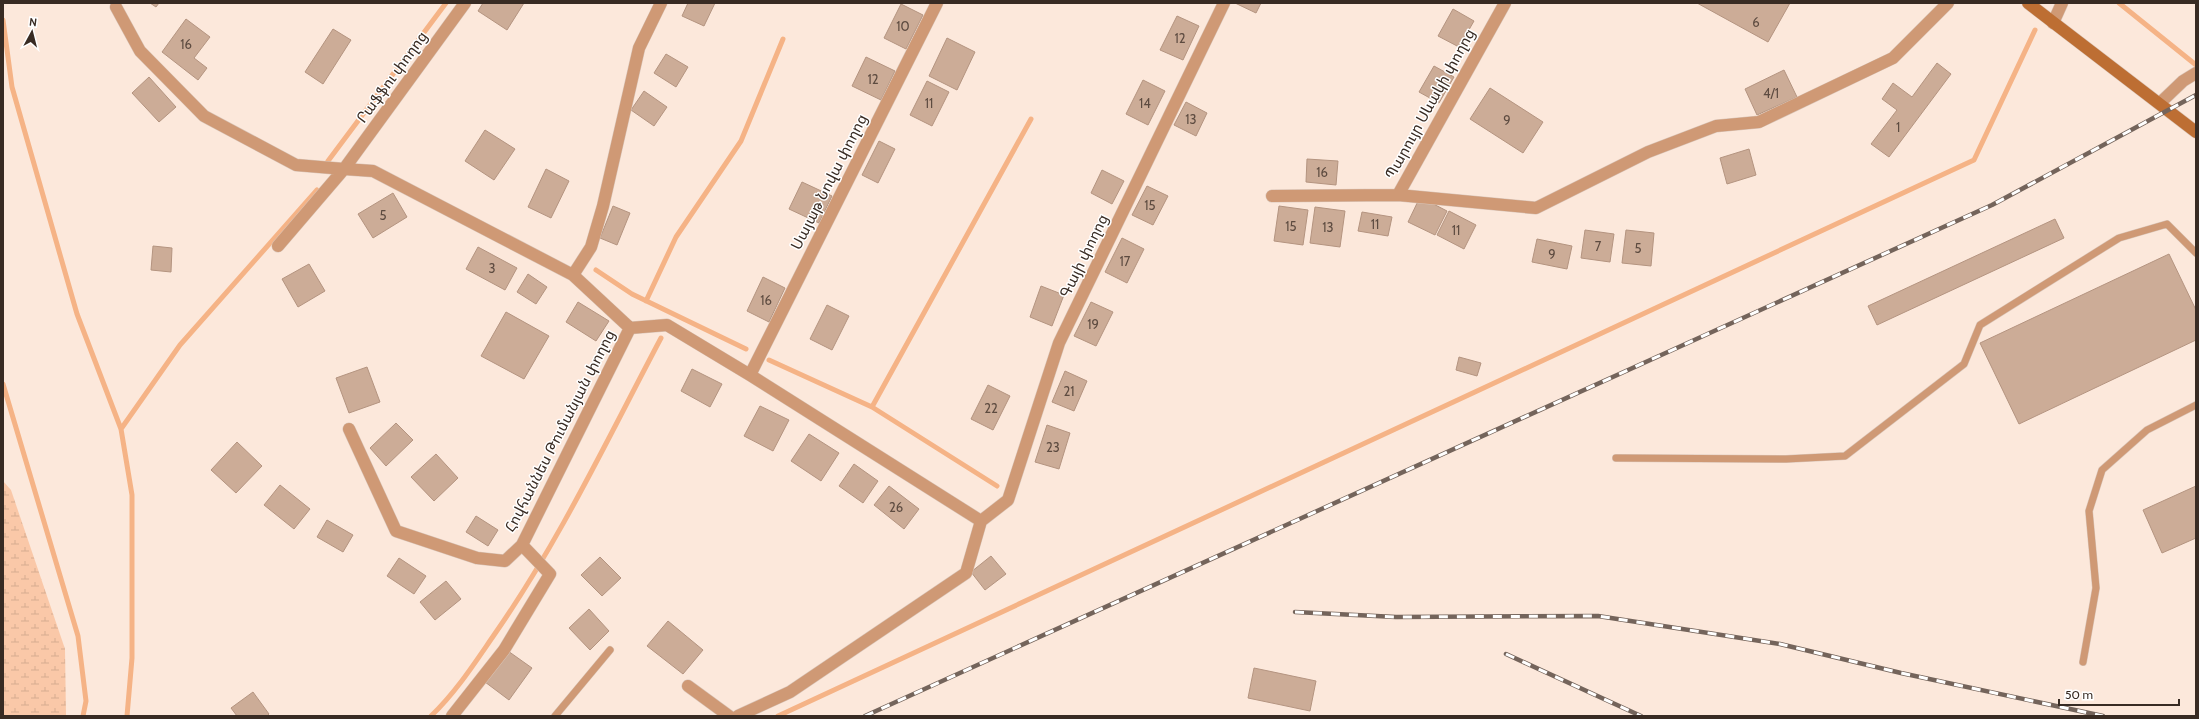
<svg xmlns="http://www.w3.org/2000/svg" width="2199" height="719" font-family="Cabin,'Noto Sans Armenian',sans-serif">
<style>
.wetland{fill:url(#wetland-marsh)}
.lines{fill:none;stroke-linecap:round;stroke-linejoin:round}
.stream{stroke:#f5b386;stroke-width:5}
.building{fill:#ccac97;stroke:#b49480}
.lane-casing{stroke:#d9c6ba;stroke-width:8}
.street-casing{stroke:#d9c6ba;stroke-width:13}
.secondary-casing{stroke:#d9c6ba;stroke-width:13}
.lane{stroke:#cf9975;stroke-width:7}
.street{stroke:#cf9975;stroke-width:12}
.secondary{stroke:#bd6e33;stroke-width:12}
.rail-casing{stroke:#74645b;stroke-width:4.5}
.rail{stroke:#fff;stroke-width:3;stroke-dasharray:9;stroke-linecap:butt}
.labels{text-anchor:middle;stroke-width:3;stroke-linejoin:round;paint-order:stroke}
.number-label{font-size:13px;fill:#5d4b40}
.street-label{font-size:15px;fill:#382b23;stroke:#fff}
</style>
<defs>
<pattern id="wetland-marsh" width="20" height="14" patternUnits="userSpaceOnUse"><rect width="20" height="14" fill="#fac8a8"/><path d="M1 5h8M5 5V1M11 12h8M15 12V8" fill="none" stroke="#d7ac90"/></pattern>
</defs>
<rect width="100%" height="100%" fill="#fce8db"/>
<!-- wetland -->
<path class="wetland" d="M3 481 11 490 65 649 66 716H3Z"/>
<g class="lines">
<!-- stream -->
<path class="stream" d="M2119 3 2196 65
M3 20 12 87 77 314 121 429 132 495V658L127 716
M328 161 446 3
M596 270 632 294 746 349
M646 301 676 237 741 141 783 39
M769 360 872 407 997 486
M3 384 78 636 86 701 83 716
M872 407 1031 119
M121 429 180 345 317 190
M431 716C456 692 474 664 494 635 559 542 608 438 661 338
M778 716 1974 160 2035 30"/>
</g>
<!-- building -->
<path class="building" d="M150 3H159L156 7Z
M483 3H524L507 30 478 11Z
M688 3H715L704 26 682 16Z
M1235 3H1261L1256 13Z
M1697 3H1790L1768 42Z
M901 4 923 15 906 49 884 38Z
M1453 9 1474 21 1459 47 1438 36Z
M1177 16 1199 26 1183 60 1160 50Z
M186 19 210 37 194 58 207 68 198 80 162 52Z
M333 29 351 40 323 84 305 72Z
M947 38 975 52 957 90 929 76Z
M666 54 688 67 676 87 654 73Z
M866 57 895 71 881 100 852 86Z
M1937 63 1951 74 1889 157 1871 144 1897 110 1882 99 1893 83 1912 97Z
M1434 66 1454 77 1439 103 1419 92Z
M1784 70 1797 97 1757 115 1745 89Z
M149 77 176 107 159 122 132 93Z
M1143 80 1165 91 1148 125 1126 114Z
M927 81 949 92 932 126 910 115Z
M1490 88 1543 122 1523 153 1470 119Z
M644 91 667 107 654 126 631 110Z
M1186 102 1207 113 1196 136 1174 125Z
M485 130 515 149 494 180 465 161Z
M879 141 895 149 878 183 862 175Z
M1749 149 1756 175 1727 184 1720 158Z
M1307 159 1338 161 1336 185 1306 182Z
M546 169 569 181 551 218 528 207Z
M1102 170 1124 181 1112 204 1091 193Z
M802 182 832 196 819 223 789 209Z
M1147 186 1168 196 1153 225 1132 215Z
M393 193 407 217 373 238 358 214Z
M1420 197 1447 211 1435 235 1408 222Z
M613 206 630 213 617 245 600 238Z
M1279 206 1308 210 1303 245 1274 241Z
M1315 207 1345 211 1340 247 1310 243Z
M1449 211 1476 225 1464 249 1437 235Z
M1362 212 1392 217 1388 236 1358 231Z
M2055 219 2064 238 1877 325 1868 306Z
M1585 230 1614 234 1610 262 1581 258Z
M1626 230 1654 233 1651 266 1622 263Z
M1122 238 1144 249 1127 283 1105 272Z
M1537 239 1572 246 1567 269 1532 262Z
M153 246 172 248 171 272 151 270Z
M478 247 517 268 505 290 466 269Z
M2169 254 2196 310V340L2019 424 1980 343Z
M309 264 325 291 298 307 282 279Z
M528 274 547 287 536 304 517 292Z
M763 277 785 288 769 322 747 311Z
M1041 286 1064 295 1052 326 1030 317Z
M578 302 609 321 596 341 566 322Z
M1091 302 1113 312 1096 346 1074 336Z
M827 305 849 316 832 350 810 339Z
M506 312 549 336 524 379 481 356Z
M1459 357 1481 363 1477 376 1456 370Z
M367 367 380 402 349 413 336 378Z
M692 369 722 384 710 407 681 391Z
M1065 371 1087 381 1074 411 1052 402Z
M988 385 1010 396 993 430 971 419Z
M760 406 789 420 773 451 744 436Z
M396 423 413 440 386 466 370 448Z
M1047 425 1070 433 1059 469 1035 462Z
M809 434 839 453 821 481 791 461Z
M237 442 262 466 236 493 211 470Z
M436 454 458 478 434 501 411 477Z
M854 464 878 481 863 503 839 486Z
M280 485 310 509 294 529 264 505Z
M889 486 919 509 904 529 874 505Z
M2196 486V538L2162 553 2143 510Z
M476 516 498 530 488 546 466 532Z
M327 520 353 535 343 552 317 537Z
M991 556 1006 574 985 590 971 572Z
M600 557 621 578 602 596 581 575Z
M399 558 426 576 414 594 387 576Z
M446 581 461 599 435 620 420 602Z
M589 609 609 631 590 650 569 628Z
M668 621 703 650 683 674 647 646Z
M508 651 532 668 509 700 485 682Z
M1254 668 1316 681 1310 711 1248 698Z
M253 692 269 714 267 716H237L231 708Z"/>
<g class="lines">
<defs>
<path id="lane" d="M1616 458 1786 459 1845 456 1964 364 1980 325 2119 238 2167 224 2196 253
M2083 662 2096 588 2089 511 2102 470 2147 430 2196 405
M555 716 610 650"/>
<path id="street" d="M116 7 140 51 204 116 296 165 344 169 465 3
M2053 23 2062 3
M2160 103 2183 81 2196 73
M1398 195 1536 208 1648 152 1716 126 1759 122 1893 58 1948 3
M1272 196 1398 195 1505 3
M278 246 344 169 373 171 573 275
M630 328 667 325 750 375 981 521
M630 328 573 275 591 247 603 206 639 48 661 3
M750 375 937 3
M349 429 396 531 477 558 505 561 522 545 630 328
M981 521 1008 500 1059 343 1224 3
M688 686 729 716
M452 716 504 650 550 574 522 545
M738 716 790 692 966 573 981 521"/>
<path id="secondary" d="M2028 3 2196 132"/>
</defs>
<!-- lane casing -->
<use href="#lane" class="lane-casing"/>
<!-- street casing -->
<use href="#street" class="street-casing"/>
<!-- secondary casing -->
<use href="#secondary" class="secondary-casing"/>
<!-- lane -->
<use href="#lane" class="lane"/>
<!-- street -->
<use href="#street" class="street"/>
<!-- secondary -->
<use href="#secondary" class="secondary"/>
<defs>
<path id="rail" d="M1295 612 1396 617 1598 616 1780 644 1901 673 2103 716
M1506 654 1641 716
M865 716 1992 205 2196 95"/>
</defs>
<!-- rail casing -->
<use href="#rail" class="rail-casing"/>
<!-- rail -->
<use href="#rail" class="rail"/>
</g>
<g class="labels">
<!-- number labels -->
<g class="number-label">
<text x="1756" y="27">6</text>
<text x="903" y="31">10</text>
<text x="1180" y="43">12</text>
<text x="186" y="49">16</text>
<text x="873" y="84">12</text>
<text x="1771" y="98">4/1</text>
<text x="929" y="108">11</text>
<text x="1145" y="108">14</text>
<text x="1191" y="124">13</text>
<text x="1507" y="125">9</text>
<text x="1898" y="132">1</text>
<text x="1322" y="177">16</text>
<text x="1150" y="210">15</text>
<text x="383" y="220">5</text>
<text x="1375" y="229">11</text>
<text x="1291" y="231">15</text>
<text x="1328" y="232">13</text>
<text x="1456" y="235">11</text>
<text x="1598" y="251">7</text>
<text x="1638" y="253">5</text>
<text x="1552" y="259">9</text>
<text x="1125" y="266">17</text>
<text x="492" y="273">3</text>
<text x="766" y="305">16</text>
<text x="1093" y="329">19</text>
<text x="1069" y="396">21</text>
<text x="991" y="413">22</text>
<text x="1053" y="452">23</text>
<text x="896" y="512">26</text>
</g>
<!-- street labels -->
<g class="street-label">
<text transform="translate(392 77) rotate(-54)" y="5">Րաֆֆու փողոց</text>
<text transform="translate(1430 104) rotate(-61)" y="5">Պարույր Սևակի փողոց</text>
<text transform="translate(829 182) rotate(-63)" y="5">Սայաթ Նովա փողոց</text>
<text transform="translate(1084 256) rotate(-64)" y="5">Գայի փողոց</text>
<text transform="translate(560 431) rotate(-63)" y="5">Հովհաննես Թումանյան փողոց</text>
</g>
</g>
<!-- border -->
<rect width="2199" height="719" fill="none" stroke="#382b23" stroke-width="8"/>
<!-- north arrow -->
<g transform="translate(32 32) rotate(7)" stroke="#ffffff" stroke-width="3" paint-order="stroke">
<path d="M0-3L7 15L0 10L-7 15Z" fill="#382b23"/>
<text y="-6" font-size="11" font-weight="bold" text-anchor="middle" fill="#382b23">N</text>
</g>
<!-- scale -->
<path d="M2059 699v6h120v-6" fill="none" stroke="#382b23" stroke-width="2"/>
<text x="2065" y="699" font-size="12" fill="#382b23" stroke="#ffffff" stroke-width="3" paint-order="stroke">50 m</text>
</svg>
